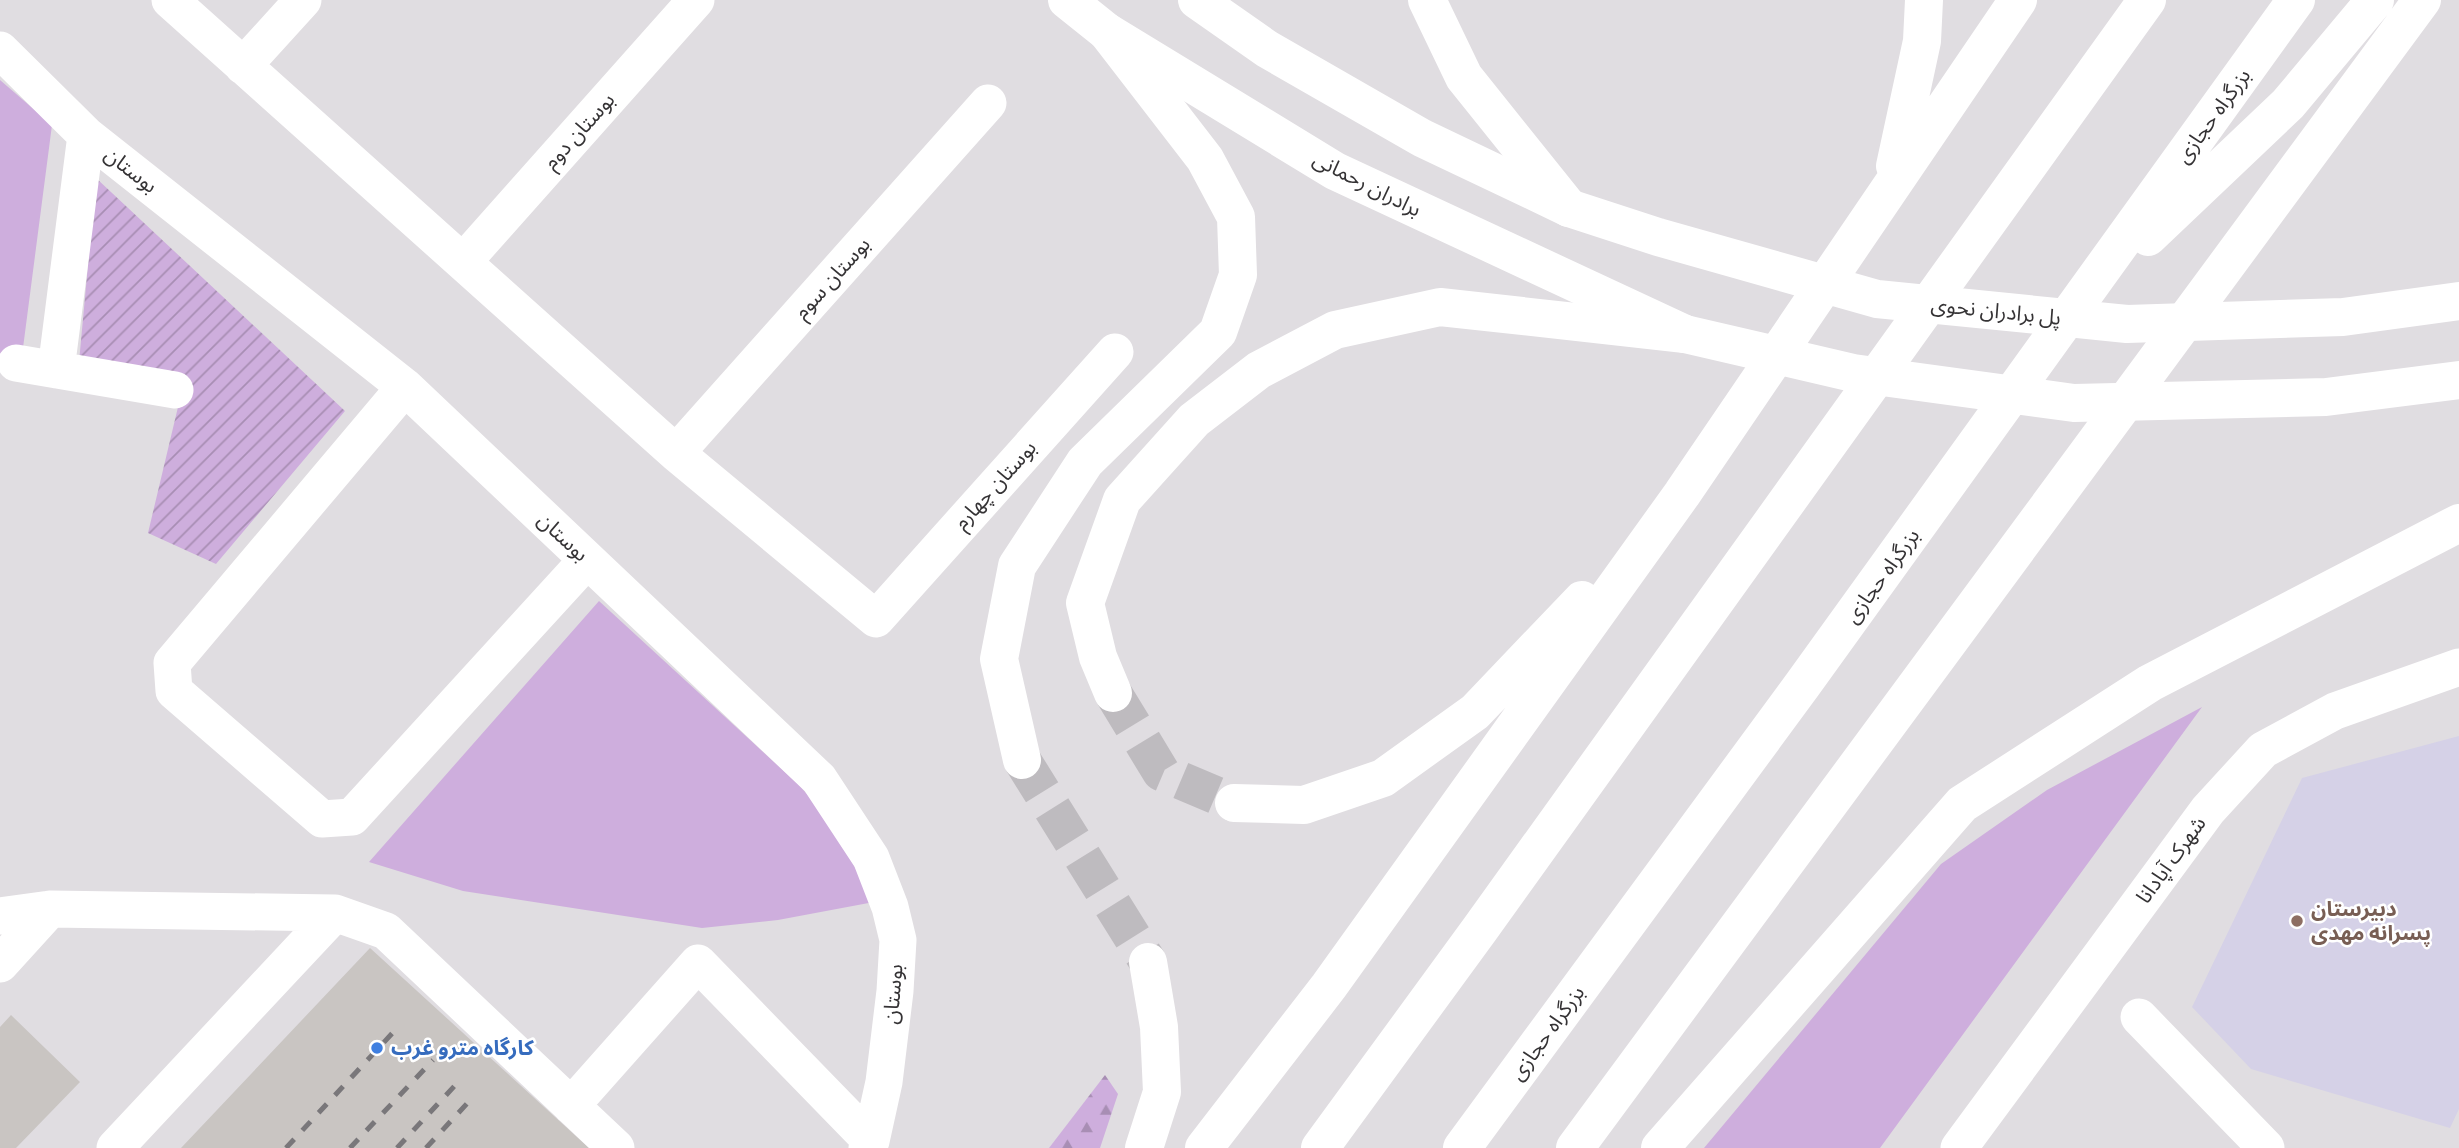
<svg xmlns="http://www.w3.org/2000/svg" width="2459" height="1148" font-family="Signika,'Noto Sans Arabic',sans-serif">
<style>
.education{fill:#d5d1e7}
.grass{fill:#ceaedd}
.forest{fill:url(#forest-firs)}
.garden{fill:url(#garden-furrows)}
.building{fill:#c9c5c2}
.lines{fill:none;stroke-linecap:round;stroke-linejoin:round}
.highway-tunnel{stroke:#bebbbf;stroke-width:38;stroke-dasharray:38 19;stroke-linecap:butt}
.minor{stroke:#fff;stroke-width:37}
.major{stroke:#fff;stroke-width:38}
.highway{stroke:#fff;stroke-width:38}
.rail{stroke:#79777a;stroke-width:5;stroke-dasharray:12 12;stroke-linecap:butt}
.education-dot{fill:#8d6e63;stroke:#fff;stroke-width:2.5}
.shop-dot{fill:#3f7fe0;stroke:#fff;stroke-width:2.5}
.labels{text-anchor:middle;stroke-width:5;stroke-linejoin:round;paint-order:stroke}
.street-label{font-size:21px;fill:#353335;stroke:#fff}
.education-label{font-size:21px;font-weight:bold;fill:#785e54;stroke:#fff;text-anchor:start}
.shop-label{font-size:21px;font-weight:bold;fill:#366cbe;stroke:#fff;text-anchor:start}
</style>
<defs>
<pattern id="forest-firs" width="22" height="20" patternUnits="userSpaceOnUse" patternTransform="scale(1.75)"><rect width="22" height="20" fill="#ceaedd"/><path d="M5 1l3.5 6h-7zM16 11l3.5 6h-7z" fill="#a88eb4"/></pattern>
<pattern id="garden-furrows" width="10" height="10" patternUnits="userSpaceOnUse" patternTransform="scale(1.75)"><rect width="10" height="10" fill="#ceaedd"/><path d="M-1 1l2-2M0 10L10 0M9 11l2-2" fill="none" stroke="#a88eb4"/></pattern>
</defs>
<rect width="100%" height="100%" fill="#e0dde1"/>
<!-- education -->
<path class="education" d="M2459 736V1109L2450 1128 2251 1069 2192 1007 2302 778Z"/>
<!-- grass -->
<path class="grass" d="M0 80 52 125 23 348 0 363Z
M599 601 799 785 828 818 874 902 778 920 702 928 463 891 369 862Z
M2202 707 1880 1148H1704L1941 864 2047 790Z"/>
<!-- forest -->
<path class="forest" d="M1105 1075 1118 1094 1100 1148H1049Z"/>
<!-- garden -->
<path class="garden" d="M96 178 345 411 216 564 148 533 178 407 78 373Z"/>
<!-- building -->
<path class="building" d="M370 948 589 1148H181Z
M11 1015 80 1082 16 1148H0V1027Z"/>
<g class="lines">
<!-- highway-tunnel -->
<path class="highway-tunnel" d="M1113 693 1161 772 1234 803
M1022 760 1148 962"/>
<!-- minor -->
<path class="minor" d="M170 0 676 453 876 619 1115 352
M0 50 86 135 405 387 819 779 871 858 890 907 898 940 895 991 884 1082 871 1141 867 1148
M243 66 303 0
M463 262 696 0
M16 363 175 390
M56 370 86 135
M405 387 172 663 174 691 322 819 352 817 587 560
M676 453 988 103
M0 916 50 909 335 913 386 931 616 1148
M0 964 50 909
M2139 1017 2266 1148
M571 1106 698 963 871 1141
M115 1148 335 913
M1959 1148 2208 810 2263 750 2335 711 2459 667"/>
<!-- major -->
<path class="major" d="M1067 0 1107 32 1335 171 1685 334 1853 373 2074 403 2326 397 2459 380
M1197 0 1267 49 1422 138 1569 208 1658 237 1877 299 2127 324 2343 317 2459 301"/>
<!-- highway -->
<path class="highway" d="M1427 0 1464 77 1569 208
M1895 166 1922 41 1924 0
M2148 237 2288 104 2375 0
M1113 693 1098 657 1085 603 1122 500 1194 420 1259 370 1335 330 1440 307 1685 334
M1022 760 999 659 1017 566 1085 462 1218 332 1238 275 1236 217 1205 159 1107 32
M1234 803 1304 805 1383 778 1475 712 1582 600
M1144 1148 1162 1092 1159 1027 1148 962
M1204 1148 1329 986 1682 494 2018 0
M1320 1148 1480 929 2147 0
M1462 1148 1803 684 2296 0
M1575 1148 2422 0
M1660 1148 1962 804 2150 683 2459 523"/>
<!-- rail -->
<path class="rail" d="M286 1148 399 1026
M350 1148 433 1060
M397 1148 461 1079
M426 1148 474 1096"/>
</g>
<!-- markers -->
<circle class="education-dot" cx="2297" cy="921" r="7"/>
<circle class="shop-dot" cx="377" cy="1048" r="7"/>
<g class="labels">
<!-- street labels -->
<g class="street-label">
<text transform="translate(2213 116) rotate(-54)" y="7">بزرگراه حجازی</text>
<text transform="translate(579 131) rotate(-48)" y="7">بوستان دوم</text>
<text transform="translate(131 170) rotate(38)" y="7">بوستان</text>
<text transform="translate(1367 184) rotate(27)" y="7">برادران رحمانی</text>
<text transform="translate(832 278) rotate(-48)" y="7">بوستان سوم</text>
<text transform="translate(1996 311) rotate(6)" y="7">پل برادران نحوی</text>
<text transform="translate(995 485) rotate(-48)" y="7">بوستان چهارم</text>
<text transform="translate(563 537) rotate(43)" y="7">بوستان</text>
<text transform="translate(1882 576) rotate(-54)" y="7">بزرگراه حجازی</text>
<text transform="translate(2171 860) rotate(-54)" y="7">شهرک آپادانا</text>
<text transform="translate(893 994) rotate(-85)" y="7">بوستان</text>
<text transform="translate(1547 1033) rotate(-54)" y="7">بزرگراه حجازی</text>
</g>
<!-- education labels -->
<g class="education-label">
<text x="2311" y="916">دبیرستان<tspan x="2311" dy="24">پسرانه مهدی</tspan></text>
</g>
<!-- shop labels -->
<g class="shop-label">
<text x="391" y="1055">کارگاه مترو غرب</text>
</g>
</g>
</svg>
